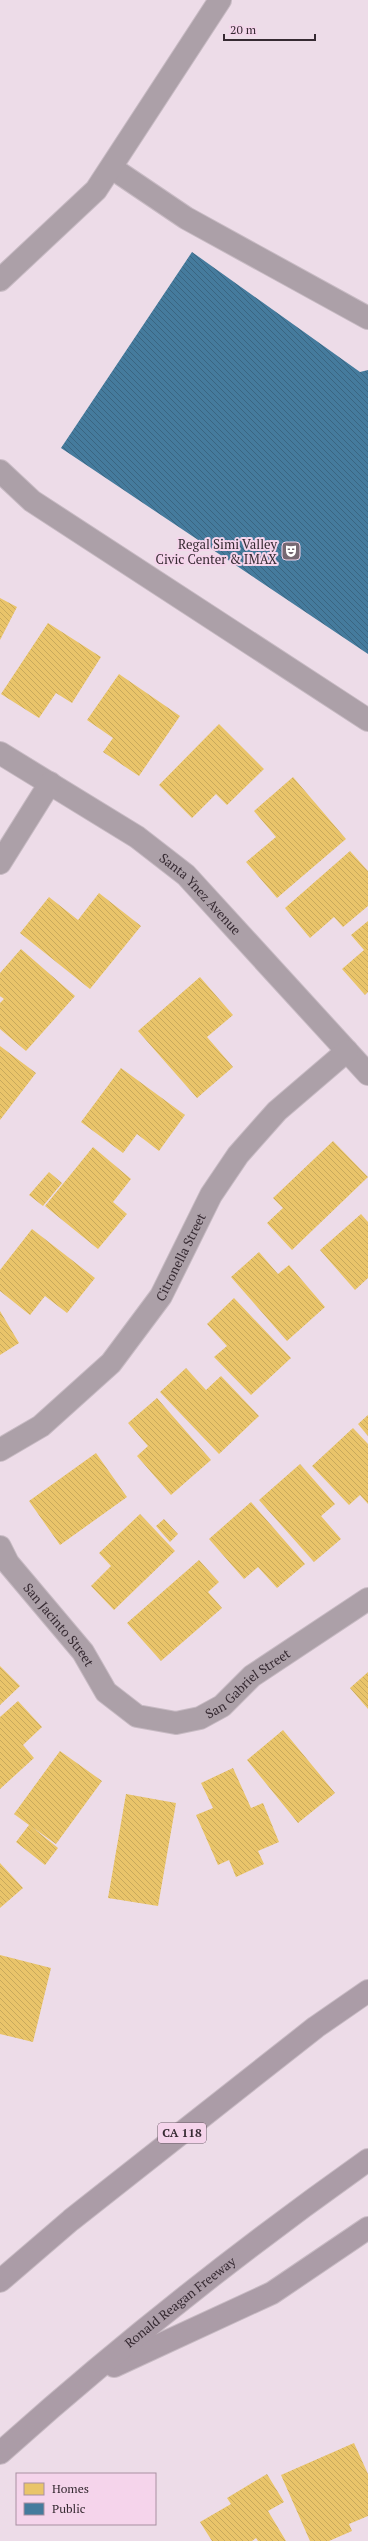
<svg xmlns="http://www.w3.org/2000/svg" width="368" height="2541" font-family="'PT Serif',serif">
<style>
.homes{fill:url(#homes-back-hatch)}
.public{fill:url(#public-back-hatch)}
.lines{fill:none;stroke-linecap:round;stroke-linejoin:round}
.minor-casing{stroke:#c7bac3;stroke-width:24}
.highway-casing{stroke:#c7bac3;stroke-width:24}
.minor{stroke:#aca0a8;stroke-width:22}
.highway{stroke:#ab9ca7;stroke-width:22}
.labels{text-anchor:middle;stroke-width:4;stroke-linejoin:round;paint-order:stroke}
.shield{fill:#f5d4eb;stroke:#6f5d6a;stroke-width:1}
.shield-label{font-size:12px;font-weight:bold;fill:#362a32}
.poi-label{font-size:13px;fill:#362a32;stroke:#f5d4eb;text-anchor:end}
.street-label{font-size:13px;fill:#362a32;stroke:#f5d4eb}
</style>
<defs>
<pattern id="homes-back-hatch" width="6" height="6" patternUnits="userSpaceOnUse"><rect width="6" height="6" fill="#e9c46a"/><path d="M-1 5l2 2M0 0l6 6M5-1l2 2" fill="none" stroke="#c8a95c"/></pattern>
<pattern id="public-back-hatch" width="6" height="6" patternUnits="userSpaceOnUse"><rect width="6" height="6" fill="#457b9d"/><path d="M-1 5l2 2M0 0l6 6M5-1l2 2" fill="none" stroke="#3a6581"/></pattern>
</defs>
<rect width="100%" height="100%" fill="#eddce8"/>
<!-- homes -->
<path class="homes" d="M0 598 17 607 0 640Z
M48 623 101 657 72 703 56 693 39 718 1 694Z
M119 674 180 716 139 776 103 752 113 738 87 720Z
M219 724 264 769 227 805 216 794 192 818 159 785Z
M293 777 346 839 277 898 246 862 276 837 254 811Z
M350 851 368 871V906L343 927 334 917 310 938 285 908Z
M99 893 141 926 90 989 20 933 49 897 78 920Z
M368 921V992L365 995 342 969 364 950 351 935Z
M21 949 75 996 26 1051 0 1029V1003L4 999 0 996V973Z
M200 977 233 1015 207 1037 233 1067 197 1098 138 1031Z
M0 1046 36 1073 0 1120Z
M121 1068 185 1115 159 1151 137 1134 123 1153 81 1122Z
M333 1141 368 1177 292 1250 267 1223 283 1208 273 1198Z
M93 1147 131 1179 113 1202 127 1214 98 1249 45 1206Z
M49 1172 62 1183 43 1206 29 1195Z
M361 1214 368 1222V1278L355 1290 320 1250Z
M32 1229 95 1278 67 1313 45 1296 30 1315 0 1291V1270Z
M259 1252 278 1274 289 1265 325 1307 287 1341 231 1277Z
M234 1298 291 1358 251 1395 214 1357 227 1346 207 1324Z
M0 1311 19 1343 0 1355Z
M186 1368 206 1390 221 1376 259 1416 219 1454 160 1392Z
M157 1398 211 1460 171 1495 137 1456 148 1446 128 1423Z
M368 1415V1436L358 1424Z
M353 1428 368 1444V1504L360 1495 349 1505 312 1466Z
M96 1453 127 1497 60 1545 29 1501Z
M300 1464 335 1504 321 1516 341 1539 314 1562 259 1500Z
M251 1502 305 1564 277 1588 258 1567 244 1579 209 1539Z
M140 1514 175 1551 114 1610 91 1586 111 1566 99 1553Z
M164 1519 178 1534 170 1542 156 1526Z
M199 1560 219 1582 208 1592 222 1608 161 1661 127 1623Z
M0 1666 20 1686 0 1705Z
M368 1672V1709L350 1688Z
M18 1701 42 1727 23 1745 34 1758 0 1789V1717Z
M283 1730 335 1793 298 1823 247 1760Z
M60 1751 102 1781 56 1844 32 1827 58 1848 45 1865 16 1842 29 1825 14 1814Z
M233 1768 251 1808 263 1803 279 1842 258 1851 264 1864 236 1877 229 1860 218 1865 196 1815 213 1808 201 1783Z
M126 1794 176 1803 158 1906 108 1898Z
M0 1863 23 1888 0 1908Z
M0 1955 51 1968 33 2042 0 2034Z
M354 2443 368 2474V2516L349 2524 352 2531 329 2541H310L281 2475Z
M267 2474 284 2502 268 2511 286 2541H258L256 2538 252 2541H212L200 2522 231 2504 227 2498Z"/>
<!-- public -->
<path class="public" d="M192 252 360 372 368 370V654L61 448Z"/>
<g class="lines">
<defs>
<g id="minor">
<path d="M112 168 186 218 368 318"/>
<path d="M0 280 96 190 220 0"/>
<path d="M0 471 32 501 368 720"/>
<path id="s1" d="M0 753 137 837 186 875 368 1074"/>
<path d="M0 863 50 783"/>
<path id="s2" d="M0 1450 41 1426 111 1363 161 1296 211 1195 238 1155 277 1111 347 1051"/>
<path id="s3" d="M0 1547 8 1563 83 1652 106 1692 137 1716 176 1723 200 1718 222 1706 252 1676 368 1599"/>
</g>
<g id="highway">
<path d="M0 2281 71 2220 316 2027 368 1991"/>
<path d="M114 2366 272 2293 368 2228"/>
<path id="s4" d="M0 2453C116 2349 241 2250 368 2160"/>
</g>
</defs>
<!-- minor casing -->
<use href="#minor" class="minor-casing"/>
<!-- highway casing -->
<use href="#highway" class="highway-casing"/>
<!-- minor -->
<use href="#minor" class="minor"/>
<!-- highway -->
<use href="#highway" class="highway"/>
</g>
<!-- icons -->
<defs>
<symbol id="theatre-square" viewBox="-11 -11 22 22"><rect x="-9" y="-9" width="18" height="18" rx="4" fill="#766872" stroke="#f5d4eb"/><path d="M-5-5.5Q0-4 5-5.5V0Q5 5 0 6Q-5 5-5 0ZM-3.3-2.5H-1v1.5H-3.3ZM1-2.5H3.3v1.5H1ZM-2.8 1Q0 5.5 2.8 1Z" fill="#fff"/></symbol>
</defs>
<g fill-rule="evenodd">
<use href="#theatre-square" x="280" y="540" width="22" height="22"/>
</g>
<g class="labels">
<!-- shield labels -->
<rect class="shield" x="158" y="2123" width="48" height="20" rx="3"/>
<g class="shield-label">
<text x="182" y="2137">CA 118</text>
</g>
<!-- poi labels -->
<g class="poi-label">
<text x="277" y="549">Regal Simi Valley<tspan x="277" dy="15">Civic Center &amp; IMAX</tspan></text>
</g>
<!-- street labels -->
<g class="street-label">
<text dy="5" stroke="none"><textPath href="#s1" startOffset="246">Santa Ynez Avenue</textPath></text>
<text dy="5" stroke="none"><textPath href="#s2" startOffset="269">Citronella Street</textPath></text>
<text dy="5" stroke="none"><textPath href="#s3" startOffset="98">San Jacinto Street</textPath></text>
<text dy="5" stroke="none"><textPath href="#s3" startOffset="343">San Gabriel Street</textPath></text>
<text dy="5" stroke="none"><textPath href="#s4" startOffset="235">Ronald Reagan Freeway</textPath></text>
</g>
</g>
<!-- legend -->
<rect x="16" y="2473" width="140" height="52" fill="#f5d4eb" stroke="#a990a1"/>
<rect x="24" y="2483" width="20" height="12" fill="#e9c46a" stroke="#a990a1"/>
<text x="52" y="2493" font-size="12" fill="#362a32">Homes</text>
<rect x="24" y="2503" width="20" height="12" fill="#457b9d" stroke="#a990a1"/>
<text x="52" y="2513" font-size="12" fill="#362a32">Public</text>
<!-- scale -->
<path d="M224 34v6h91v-6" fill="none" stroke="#362a32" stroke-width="2"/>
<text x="230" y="34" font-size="12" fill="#362a32" stroke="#f5d4eb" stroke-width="3" paint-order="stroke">20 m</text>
</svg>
